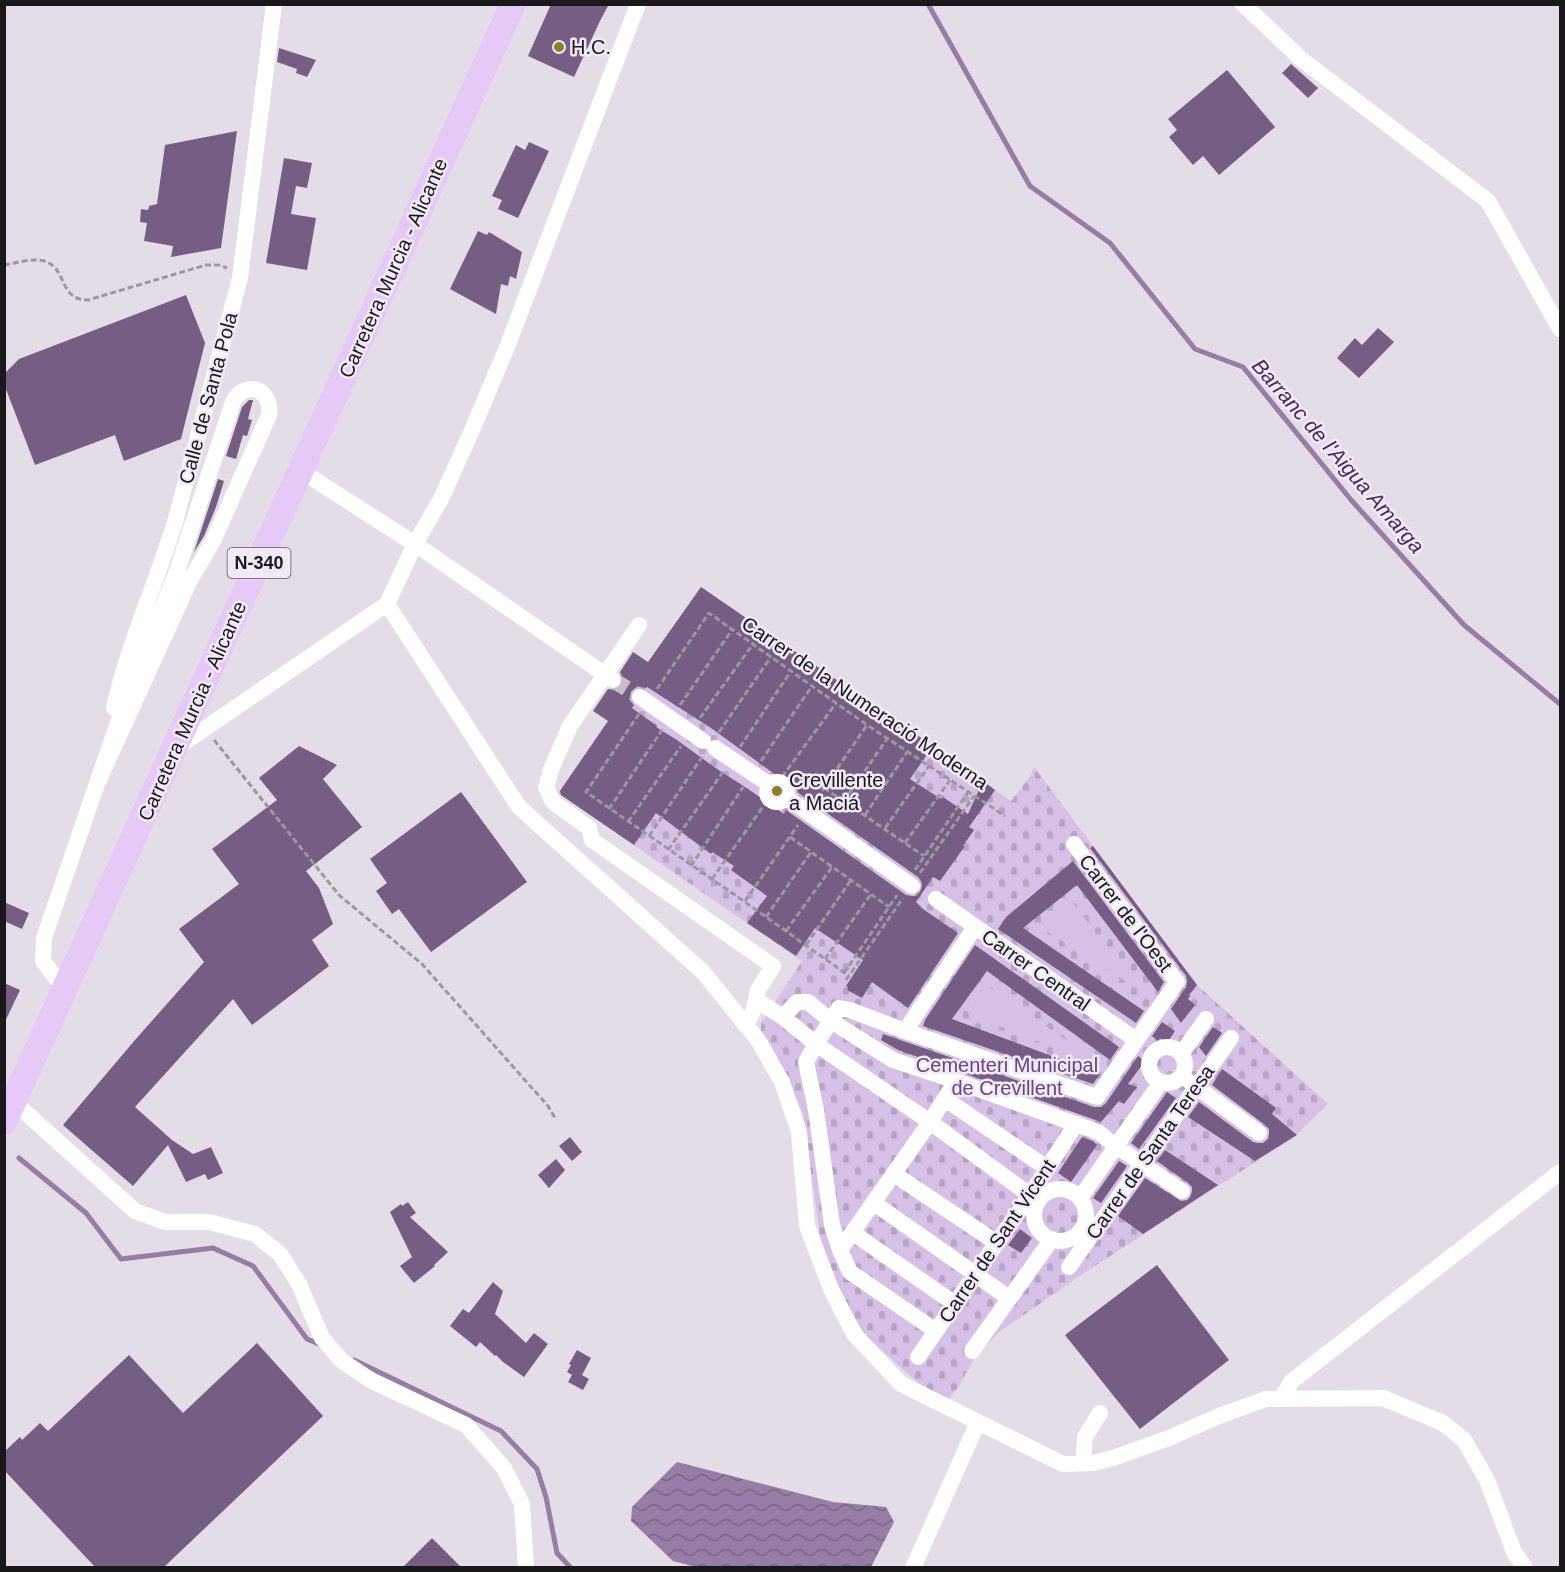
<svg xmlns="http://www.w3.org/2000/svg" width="1565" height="1572" font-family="Helvetica,sans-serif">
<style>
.cemetery{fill:url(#cemetery-stones)}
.garden{fill:#d7c0e5}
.water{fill:url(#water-waves)}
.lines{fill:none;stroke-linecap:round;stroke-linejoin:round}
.stream{stroke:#977da5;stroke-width:5}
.building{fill:#765d83;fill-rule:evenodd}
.minor-tunnel{stroke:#c6bfc9;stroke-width:16;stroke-dasharray:16 8;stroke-linecap:butt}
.path{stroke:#9d97a0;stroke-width:3;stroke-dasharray:6 3;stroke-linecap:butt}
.minor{stroke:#fff;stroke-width:16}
.highway{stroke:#e7c9f8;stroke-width:26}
.poi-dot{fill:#897f26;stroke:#f1eaf6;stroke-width:2}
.labels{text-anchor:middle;stroke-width:5;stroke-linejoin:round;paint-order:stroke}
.shield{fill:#f1eaf6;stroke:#5b575d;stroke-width:1.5}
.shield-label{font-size:18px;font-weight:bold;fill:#1b181c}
.poi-label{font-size:20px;fill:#1b181c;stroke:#f1eaf6;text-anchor:start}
.street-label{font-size:20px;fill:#1b181c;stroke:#f1eaf6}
.park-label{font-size:20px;fill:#69457c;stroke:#f1eaf6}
.water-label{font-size:21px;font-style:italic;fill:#4b285c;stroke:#f1eaf6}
</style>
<defs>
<pattern id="cemetery-stones" width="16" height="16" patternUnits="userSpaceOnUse" patternTransform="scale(1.5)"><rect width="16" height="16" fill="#d7c0e5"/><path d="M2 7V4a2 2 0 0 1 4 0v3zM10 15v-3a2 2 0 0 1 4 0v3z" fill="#b8a4c4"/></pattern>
<pattern id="water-waves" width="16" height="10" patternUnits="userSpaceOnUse" patternTransform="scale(1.5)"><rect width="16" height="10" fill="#977da5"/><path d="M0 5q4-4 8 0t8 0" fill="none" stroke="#7a6586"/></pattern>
</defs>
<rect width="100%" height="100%" fill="#e4dde8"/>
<!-- cemetery -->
<path class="cemetery" d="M701 587 1011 801 1031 775 1034 767 1197 985 1328 1104 1294 1137 1087 1271 999 1332 975 1357 959 1386 948 1400 925 1389 865 1335 839 1291 827 1260 820 1236 803 1113 771 1045 761 1031V1023L802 961 558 793Z"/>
<!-- garden -->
<path class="garden" d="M1072 901 1136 988 1040 927Z
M986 985 1088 1055 1086 1061 967 1013Z"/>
<!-- water -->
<path class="water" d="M677 1462 833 1502 886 1507 894 1522 871 1567 700 1568 673 1561 631 1521 632 1507Z"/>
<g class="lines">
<!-- stream -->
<path class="stream" d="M928 4 1030 186 1110 243 1195 349 1243 367 1352 501 1464 625 1560 704
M19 1158 86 1213 121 1259 213 1248 253 1266 307 1339 321 1345
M354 1360 501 1431 537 1469 546 1497 557 1553 571 1568"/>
</g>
<!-- building -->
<path class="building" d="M551 4H609L600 21 574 77 528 56Z
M279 48 316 60 307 77 296 73 297 69 277 62Z
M1291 64 1318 88 1308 98 1282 73Z
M1227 70 1275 127 1219 175 1203 156 1193 165 1169 137 1177 130 1168 119Z
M237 131 221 248 171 257 173 246 144 241 147 223 140 222 141 209 148 210 149 206 157 204 165 145Z
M529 142 549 151 518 218 498 209 502 200 492 196 516 145 525 150Z
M284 158 312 163 307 188 296 186 291 214 316 218 307 270 266 263Z
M478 231 487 235 489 232 522 252 516 279 510 276 508 286 501 284 496 314 450 289Z
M186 295 205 343 181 439 124 461 115 435 35 465 4 384V374L19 359Z
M1378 328 1394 342 1359 378 1337 358 1355 338 1362 345Z
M249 400H253L248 419 252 420 247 436 243 435 236 459 226 456 242 407Z
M218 479 224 481 216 507 204 536 194 552Z
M701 587 933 746 910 779 941 799 943 797 968 814 983 781 995 790 969 827 974 830 963 846H965L940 881 933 877 916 902 923 909 958 933 908 1008 872 982 862 998 847 990 848 987 846 986 863 960 815 928 796 956 747 923 767 896 731 870 734 866 712 852 711 854 656 813 634 845 561 795 560 791 608 721 593 711 608 689 617 690 622 685 623 680 620 672 633 652 648 662ZM640 687 646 688 647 687 711 728 798 791 797 792 918 877 921 881 922 886 920 892 916 896H912L906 895 786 810 784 814 748 789 717 769 677 740 656 727 657 726 632 708 634 705 630 701V697L631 692 635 688Z
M299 746 337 765 323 779 362 827 306 871 319 888 333 924 312 940 329 966 252 1025 233 999 135 1107 172 1140 193 1154 211 1147 223 1173 208 1180 205 1174 186 1182 168 1145 133 1186 63 1125 135 1040 204 962 179 929 239 884 212 849 277 800 259 778Z
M461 792 527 882 431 952 399 909 392 914 376 891 387 883 370 859Z
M1093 846 1197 985 1189 995 1190 996 1188 999 1195 1005 1181 1023 1171 1009 1186 987 1187 981 1186 976 1090 848Z
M1073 861 1164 982 1158 992 1077 885 1023 928 1144 1011 1136 1023 998 929 1006 917Z
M4 902 29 913 22 929 4 921Z
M975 945 1119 1047 1110 1060 987 971 952 1019 1100 1074 1093 1084 923 1026 925 1020Z
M4 983 20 990 4 1024Z
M1162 1022 1175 1031 1167 1043 1160 1038 1158 1041 1152 1036Z
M1213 1027 1222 1033 1206 1056 1199 1047Z
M883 1034 1094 1107H1101L1106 1103 1138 1056 1145 1061 1128 1084 1137 1087 1124 1104 1119 1101 1101 1122 898 1050 881 1040Z
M1222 1069 1276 1108 1272 1114 1297 1135 1255 1161 1188 1117 1199 1102 1253 1142 1258 1143H1263L1268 1139 1269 1134V1129L1265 1125 1212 1085Z
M1167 1092 1176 1098 1139 1149 1131 1143Z
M570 1137 582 1152 572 1161 559 1146Z
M1082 1137 1093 1141 1097 1145 1071 1182 1058 1173Z
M1165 1150 1218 1185 1143 1234 1118 1216 1145 1178 1181 1201 1187 1200 1190 1197 1192 1192V1187L1188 1183 1157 1161Z
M556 1159 565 1170 549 1188 538 1175Z
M1119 1161 1127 1166 1101 1203 1093 1198Z
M408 1202 416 1213 410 1217 448 1252 434 1265 435 1266 414 1283 400 1266 412 1257 390 1212 401 1204 402 1206Z
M1020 1229 1032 1238 1021 1253 1008 1245Z
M1157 1265 1229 1360 1140 1429 1065 1335Z
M493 1282 503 1291 495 1314 526 1343 534 1333 548 1344 524 1377 503 1362 496 1355 495 1356 480 1342 476 1347 450 1326 463 1309 469 1313Z
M257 1343 323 1416 163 1568H96L4 1470V1452L20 1437 22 1440 40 1423 48 1431 129 1355 183 1413Z
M577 1350 591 1358 582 1375 589 1379 583 1390 568 1382 572 1375 567 1372 571 1365 569 1364Z
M432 1538 462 1568H402Z"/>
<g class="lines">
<!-- minor-tunnel -->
<path class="minor-tunnel" d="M613 680 640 697"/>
<!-- path -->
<path class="path" d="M4 265C16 263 32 258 44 261 68 268 58 300 88 300L206 265H219L227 268
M657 689 709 613 867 725 1005 816
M680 705 732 630
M639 714 586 792 745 902 849 976
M700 718 753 644
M719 732 771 657
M214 740 339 895 422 964 548 1106 555 1118
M740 747 791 671
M761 761 812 686
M782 777 836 703
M824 788 924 856
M817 798 867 725
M844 801 887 739
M609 809 662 730
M865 815 907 752
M628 822 681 746
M885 828 929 766
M649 836 702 757
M790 837 889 907
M905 843 950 780
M668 850 723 772
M691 866 743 787
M915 870 968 792
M920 873 974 796
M712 879 767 801
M745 901 798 825
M766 917 811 852
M786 931 832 867
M806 945 851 880
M825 959 871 894
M844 973 897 895
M846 980 903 898"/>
<!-- minor -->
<path class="minor" d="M1243 4 1301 59 1488 201 1560 329
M301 471 415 544 613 680
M387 604 415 544 442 497 473 428 507 347 638 4
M639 625 570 726 552 767 546 787 553 802 589 828 592 840 773 966 758 990 754 1009 746 1025
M640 697 703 741
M114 708C128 644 156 584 175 522L240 278 274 4
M715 748 770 785
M175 749 387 604 519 807 703 972 758 1040 782 1082 799 1132 807 1226 831 1289 854 1334 901 1384 1063 1464 1093 1463 1113 1458 1169 1438 1219 1416 1266 1399 1383 1398 1443 1423 1464 1440 1487 1480 1514 1552 1525 1568
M767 792a10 10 0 1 1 20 0a10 10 0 1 1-20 0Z
M786 797 912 886
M936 899 1136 1040
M65 990 43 961 44 938 126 699 177 571 233 402C245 379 273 389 269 415L213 541 189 582 98 782
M756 1000 783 1017 816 1044 930 1122 1038 1201
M783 1017 797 1002H808L831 1021 893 1060 956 1081 1098 1132 1116 1146 1182 1191
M905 1031 975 927
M1149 1065a18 18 0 1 1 36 0a18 18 0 1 1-36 0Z
M1181 1054 1206 1019
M1190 1082 1259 1133
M945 1099 1047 1168
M14 1102 135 1211 165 1222H209L255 1234 280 1254 299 1284 322 1338 342 1361 372 1381 466 1425 504 1468 522 1504 526 1568
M894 1174 997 1243
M1034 1215a26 26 0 1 1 52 0a26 26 0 1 1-52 0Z
M1080 1198 1161 1082
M874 1203 1009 1298
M853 1233 955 1304
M840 1250 930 1122 956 1081
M1069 1267 1231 1038
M936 1331 850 1272 840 1250 832 1225 816 1110 806 1062 816 1044 839 1008 850 1010 905 1031 1097 1097 1177 982 1074 844
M972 1351 1052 1239
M918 1357 1030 1195 1076 1124
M1281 1399 1292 1381 1560 1172
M1083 1463 1085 1437 1100 1413
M913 1568 978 1422"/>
<!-- highway -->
<path class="highway" d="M4 1122 513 4"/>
</g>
<!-- markers -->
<g class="poi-dot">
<circle cx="559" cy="47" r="6"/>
<circle cx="777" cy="791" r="6"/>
</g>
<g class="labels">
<!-- shield labels -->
<rect class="shield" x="227.5" y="548" width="63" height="30" rx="4.5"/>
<g class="shield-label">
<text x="259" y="569">N-340</text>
</g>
<!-- poi labels -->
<g class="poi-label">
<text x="571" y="54">H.C.</text>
<text x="789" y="787">Crevillente<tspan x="789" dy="23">a Maciá</tspan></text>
</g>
<!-- street labels -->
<g class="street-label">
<text transform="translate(393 268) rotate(-66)" y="7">Carretera Murcia - Alicante</text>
<text transform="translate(208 398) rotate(-75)" y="7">Calle de Santa Pola</text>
<text transform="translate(865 703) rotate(34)" y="7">Carrer de la Numeració Moderna</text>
<text transform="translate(192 711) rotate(-66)" y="7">Carretera Murcia - Alicante</text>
<text transform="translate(1126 913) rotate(53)" y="7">Carrer de l'Oest</text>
<text transform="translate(1036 970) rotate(35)" y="7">Carrer Central</text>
<text transform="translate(1150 1152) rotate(-55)" y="7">Carrer de Santa Teresa</text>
<text transform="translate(997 1241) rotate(-56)" y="7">Carrer de Sant Vicent</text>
</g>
<!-- park labels -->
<g class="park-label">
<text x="1007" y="1072">Cementeri Municipal<tspan x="1007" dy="23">de Crevillent</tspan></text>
</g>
<!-- water labels -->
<g class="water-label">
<text transform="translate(1338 456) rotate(49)" y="7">Barranc de l'Aigua Amarga</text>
</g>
</g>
<!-- border -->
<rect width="1565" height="1572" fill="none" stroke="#1b181c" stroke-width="12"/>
</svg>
